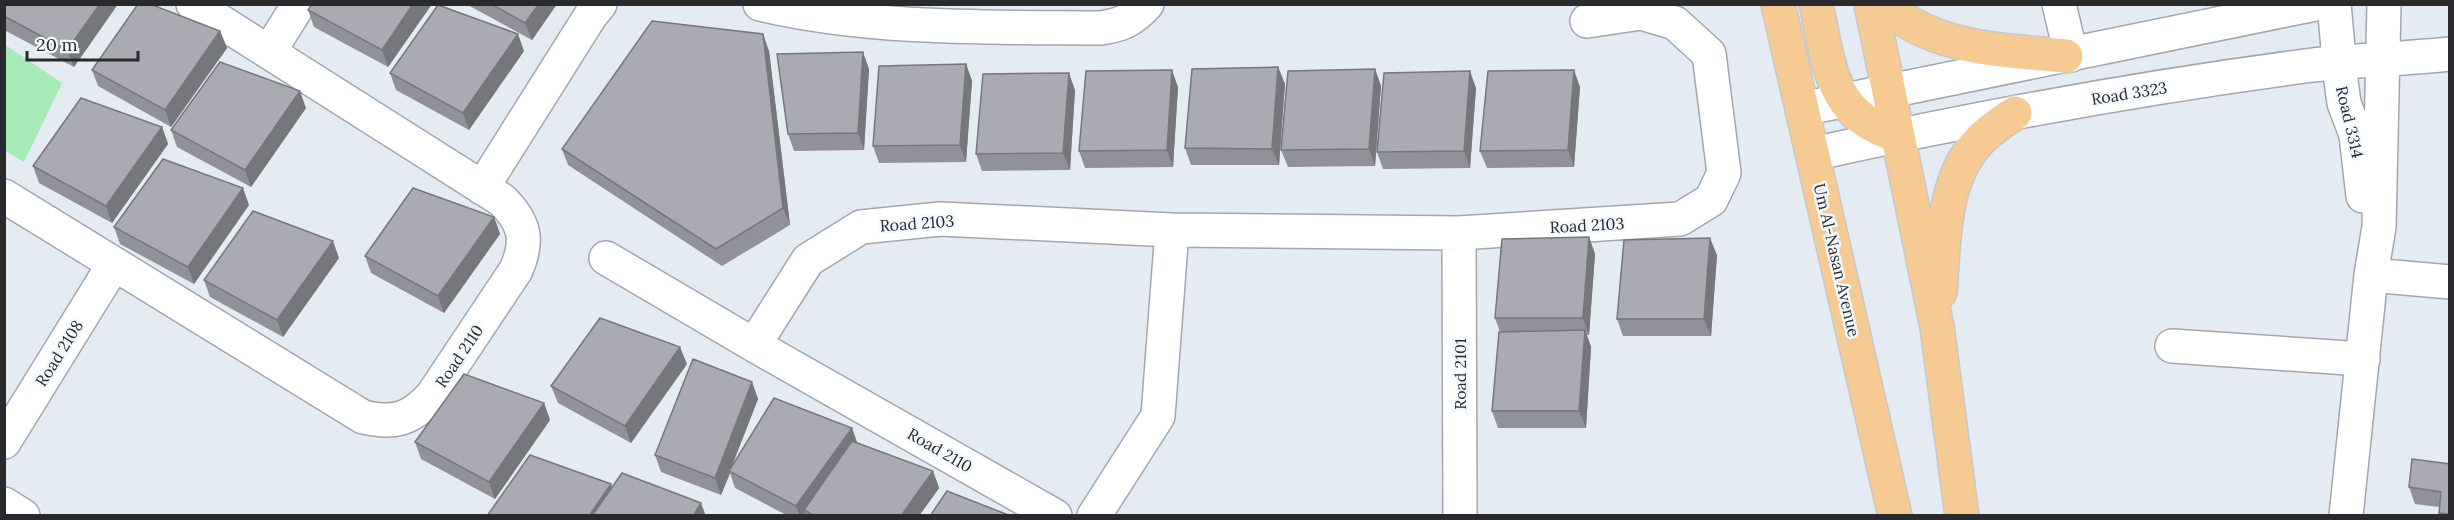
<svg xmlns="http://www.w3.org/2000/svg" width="2454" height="520" font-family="Lora,serif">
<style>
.green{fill:#a7eab7}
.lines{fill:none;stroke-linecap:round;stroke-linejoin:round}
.minor-casing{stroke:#a2a7af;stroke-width:36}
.major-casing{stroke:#c7c8c8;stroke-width:36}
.minor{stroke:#fff;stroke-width:33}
.major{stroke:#f5cb93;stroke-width:33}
.wall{fill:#919299}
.shaded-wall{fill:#76777d}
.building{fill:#a9aab2;stroke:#76777d;stroke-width:1.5}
.labels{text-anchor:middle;stroke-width:5;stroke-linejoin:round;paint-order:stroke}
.street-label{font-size:16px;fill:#282a2d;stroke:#f3f8fe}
</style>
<rect width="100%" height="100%" fill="#e5ebf3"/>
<!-- green -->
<path class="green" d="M4 44 62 83 24 162 5 151Z"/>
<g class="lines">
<defs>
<path id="minor" d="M760 4C871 30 988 27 1101 28 1121 25 1133 20 1147 4
M2059 4 2071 55
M2334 4 2341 81 2344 103 2356 135 2363 196
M269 52 299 4
M1802 109 2315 4
M1813 154C1975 118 2139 88 2305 66 2353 60 2401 59 2450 54
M482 188 591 15 600 4
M4 196 363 417C394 424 410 420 432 396L516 270C529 240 525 223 502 200L193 4
M1459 233 1460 516
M606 258 754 345 1055 516
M2371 275 2450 282
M754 345 808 260 861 227 940 219 1172 230 1459 233 1680 219 1711 200 1724 173 1709 54 1675 23 1641 13 1587 21
M2172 346 2363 359
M4 442 114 264
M4 504 23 516
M1094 516 1158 416 1172 230
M2346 516 2371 275 2379 227 2384 4"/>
<path id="major" d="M1778 4 1895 516
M1816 4C1829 63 1830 117 1897 135
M1871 4 1937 327 1962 516
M1884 4C1933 50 2003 50 2066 56
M1940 292C1944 244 1942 180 1978 142 1989 130 2002 122 2015 113"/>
</defs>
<!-- minor casing -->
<use href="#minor" class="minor-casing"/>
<!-- major casing -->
<use href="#major" class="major-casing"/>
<!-- minor -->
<use href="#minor" class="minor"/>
<!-- major -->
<use href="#major" class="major"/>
</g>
<!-- wall -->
<path class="wall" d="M4 4H118L74 67 4 30Z
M432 4 388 67 314 27 308 10Z
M466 4H557L532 40Z
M220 31 227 48 171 127 98 86 92 70Z
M524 51 469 130 396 90 390 73Z
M769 51 790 225 722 266 568 165 562 149Z
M966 64 972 81 966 162 879 163 873 146Z
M1278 67 1285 84 1279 165H1191L1185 148Z
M869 69 864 150 794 151 788 134Z
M1375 69 1381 86 1375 166 1288 167 1281 150Z
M1178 87 1173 167 1085 168 1079 151Z
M1580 87 1574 167 1487 168 1480 151Z
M1476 88 1470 168 1383 169 1377 152Z
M1075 90 1070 170 982 171 976 154Z
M306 108 251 187 177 147 171 130Z
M162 127 168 144 112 223 39 183 33 166Z
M249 205 194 284 120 244 114 227Z
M494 217 500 234 444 313 371 273 365 256Z
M1589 237 1595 254 1589 335H1587L1591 347 1586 428H1498L1492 411 1500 332 1495 318Z
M1717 255 1711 336H1623L1617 319Z
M339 258 283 337 210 297 204 280Z
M687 364 631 443 558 403 551 386Z
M752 382 758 399 733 463 852 428 857 443 933 471 939 488 919 516H788L735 488 730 473 721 495 661 472 655 455Z
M544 403 550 420 495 499 421 459 415 442Z
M2450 464V516H2440L2439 513V507L2415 504 2409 487Z"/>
<!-- shaded-wall -->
<path class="shaded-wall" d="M100 4H118L74 67 67 50Z
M413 4H432L388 67 382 50Z
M539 4H557L532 40 525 23Z
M220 31 227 48 171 127 165 110Z
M518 34 524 51 469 130 463 113Z
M763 34 769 51 790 225 783 208Z
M863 52 869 69 864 150 858 133Z
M966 64 972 81 966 162 960 145Z
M1278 67 1285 84 1279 165 1272 149Z
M1375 69 1381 86 1375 166 1369 149Z
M1172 70 1178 87 1173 167 1167 150Z
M1574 70 1580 87 1574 167 1568 150Z
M1470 71 1476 88 1470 168 1464 151Z
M1069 73 1075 90 1070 170 1063 153Z
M300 91 306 108 251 187 245 170Z
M162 127 168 144 112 223 106 206Z
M243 188 249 205 194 284 188 267Z
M494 217 500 234 444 313 438 296Z
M1589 237 1595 254 1589 335 1583 318Z
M1710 238 1717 255 1711 336 1704 319Z
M333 241 339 258 283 337 277 320Z
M1585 330 1591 347 1586 428 1579 411Z
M680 347 687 364 631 443 625 426Z
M752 382 758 399 730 471H729L730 473 721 495 715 478Z
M544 403 550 420 495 499 489 482Z
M852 428 858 445 804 510 806 516H800L796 506Z
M933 471 939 488 919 516H901Z
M611 484 617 501 607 516H589Z
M701 503 706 516H693Z"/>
<!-- building -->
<path class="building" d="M4 4H100L67 50 4 16Z
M138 4H150L220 31 165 110 92 70Z
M312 4H413L382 50 308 10Z
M491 4H539L525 23Z
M438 5 518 34 463 113 390 73Z
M652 21 763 34 783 208 716 249 562 149Z
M863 52 858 133 788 134 777 54Z
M220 62 300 91 245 170 171 130Z
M966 64 960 145 873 146 879 66Z
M1278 67 1272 149 1185 148 1192 69Z
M1375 69 1369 149 1281 150 1288 71Z
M1172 70 1167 150 1079 151 1086 71Z
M1574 70 1568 150 1480 151 1488 71Z
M1470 71 1464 151 1377 152 1384 73Z
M1069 73 1063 153 976 154 983 74Z
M81 98 162 127 106 206 33 166Z
M163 159 243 188 188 267 114 227Z
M413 188 494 217 438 296 365 256Z
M253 211 333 241 277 320 204 280Z
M1589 237 1583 318H1495L1502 239Z
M1710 238 1704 319H1617L1624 240Z
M600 318 680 347 625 426 551 386Z
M1585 330 1579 411H1492L1499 332Z
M693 359 752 382 715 478 655 455Z
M464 374 544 403 489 482 415 442Z
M774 398 852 428 796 506 729 471Z
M852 441 933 471 901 516H815L804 510Z
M530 455 611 484 589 516H487Z
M2412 459 2450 464V514L2439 513 2441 492 2409 487Z
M622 473 701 503 693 516H592Z
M947 491 1011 516H930Z"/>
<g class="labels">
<!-- street labels -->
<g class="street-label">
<text transform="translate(2129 93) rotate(-9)" y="6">Road 3323</text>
<text transform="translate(2350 122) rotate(77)" y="6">Road 3314</text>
<text transform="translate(917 223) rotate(-4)" y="6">Road 2103</text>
<text transform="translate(1587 225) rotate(-3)" y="6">Road 2103</text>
<text transform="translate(1837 260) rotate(77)" y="6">Um Al-Nasan Avenue</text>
<text transform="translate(59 353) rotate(-58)" y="6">Road 2108</text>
<text transform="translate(459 356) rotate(-56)" y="6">Road 2110</text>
<text transform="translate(1460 374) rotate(-90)" y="6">Road 2101</text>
<text transform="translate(940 450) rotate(30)" y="6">Road 2110</text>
</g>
</g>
<!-- border -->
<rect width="2454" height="520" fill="none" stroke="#282a2d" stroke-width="12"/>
<!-- scale -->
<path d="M27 51v9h111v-9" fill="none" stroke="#282a2d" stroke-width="3"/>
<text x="36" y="51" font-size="18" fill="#282a2d" stroke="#f3f8fe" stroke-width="4.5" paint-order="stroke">20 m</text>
</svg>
